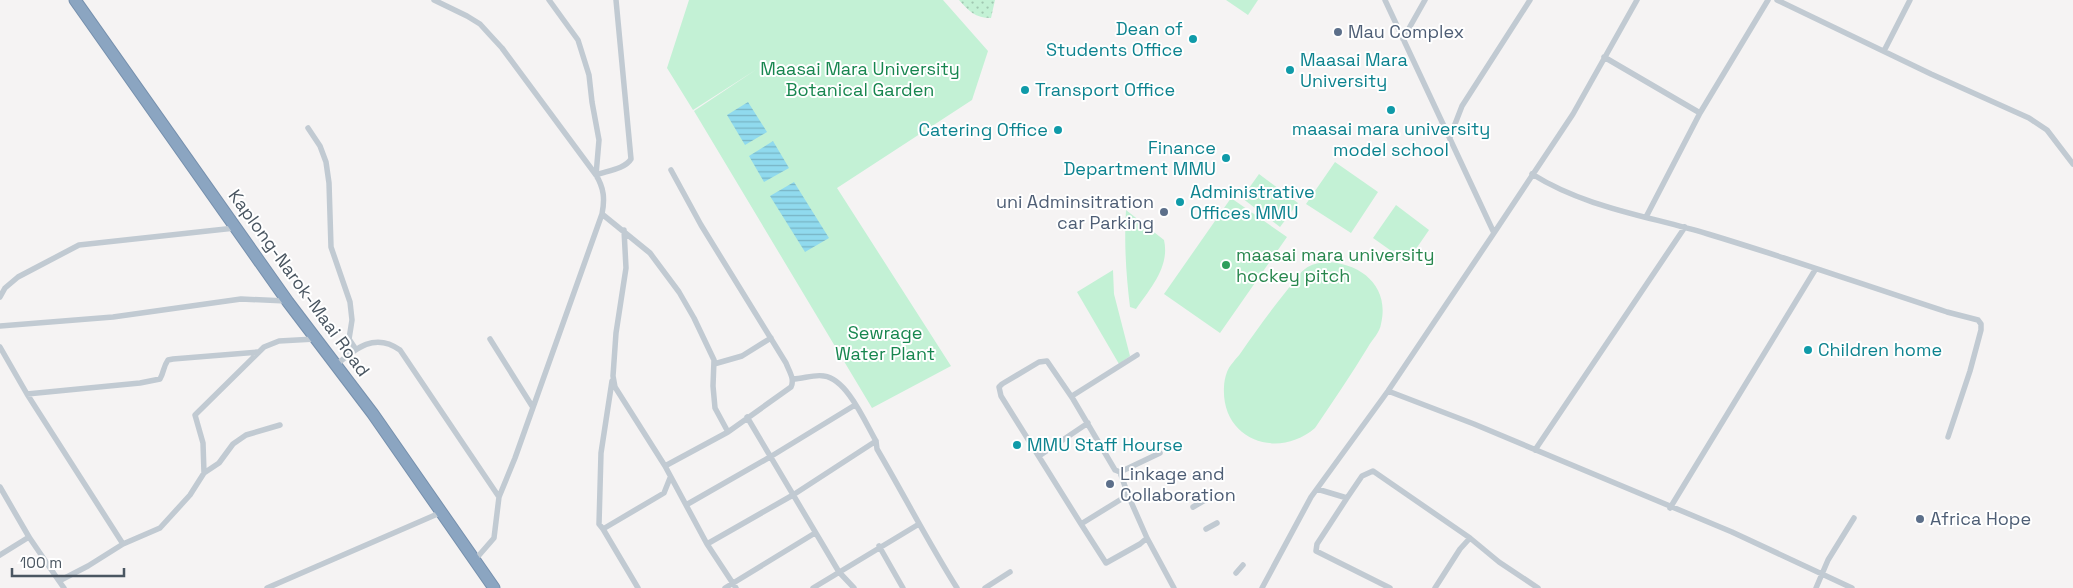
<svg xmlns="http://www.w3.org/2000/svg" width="2073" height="588" font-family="'Space Grotesk',sans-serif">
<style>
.grass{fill:url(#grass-dots)}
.green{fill:#c3f1d5}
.water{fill:url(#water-rules)}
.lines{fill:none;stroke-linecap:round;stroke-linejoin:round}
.highway-casing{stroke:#7690ad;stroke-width:13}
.street{stroke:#c1cad2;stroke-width:5.5}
.highway{stroke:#8ba5c1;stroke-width:11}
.service-dot{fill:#5c6f8a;stroke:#fff;stroke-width:2}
.culture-dot{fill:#0f9aa8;stroke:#fff;stroke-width:2}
.leisure-dot{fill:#2e9e5b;stroke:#fff;stroke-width:2}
.labels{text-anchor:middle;stroke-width:4;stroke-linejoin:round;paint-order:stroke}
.culture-label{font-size:18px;fill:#0d838f;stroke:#fff;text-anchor:start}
.service-label{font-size:18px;fill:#4e5e75;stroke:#fff;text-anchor:start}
.park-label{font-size:18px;fill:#17864f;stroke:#fff}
.leisure-label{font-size:18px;fill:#27864d;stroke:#fff;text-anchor:start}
.street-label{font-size:18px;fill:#4a5661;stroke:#fff}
</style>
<defs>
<pattern id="grass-dots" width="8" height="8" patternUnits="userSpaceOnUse" patternTransform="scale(1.25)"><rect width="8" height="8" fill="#c3f1d5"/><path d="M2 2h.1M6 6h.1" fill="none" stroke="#a0c6b0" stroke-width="1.8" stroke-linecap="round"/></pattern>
<pattern id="water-rules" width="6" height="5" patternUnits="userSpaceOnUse" patternTransform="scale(1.25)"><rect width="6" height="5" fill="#90daee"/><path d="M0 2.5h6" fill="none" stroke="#78b4c4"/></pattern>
</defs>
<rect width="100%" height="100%" fill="#f5f3f3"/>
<!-- grass -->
<path class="grass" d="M959 0H995L991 18C975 18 969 11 959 0Z"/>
<!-- green -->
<path class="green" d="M689 0H943L988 51 972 100 837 188 951 366 872 408 694 111 757 69 693 110 667 68Z
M1226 0H1258L1248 15Z
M1335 162 1378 192 1351 233 1306 204Z
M1259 174 1298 203 1280 227 1242 198Z
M1231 198 1287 237 1220 333 1164 294Z
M1396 205 1429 230 1407 262 1373 238Z
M1126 210 1164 240C1170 266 1151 288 1136 309L1130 307C1126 274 1124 243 1126 210Z
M1326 262C1361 263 1390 286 1381 324 1380 332 1372 340 1368 347 1351 375 1333 401 1315 428 1278 460 1221 440 1224 387 1224 383 1225 377 1227 372 1229 366 1236 359 1240 354 1255 332 1271 310 1288 289 1293 283 1298 274 1305 269 1311 264 1319 263 1326 262Z
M1113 270 1114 294 1130 356 1119 364 1077 292Z"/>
<!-- water -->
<path class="water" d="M748 102 767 132 745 145 727 115Z
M773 141 789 168 764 182 749 156Z
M794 182 829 238 805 252 770 196Z"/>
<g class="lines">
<defs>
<path id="highway" d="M75 0 288 302 373 414 494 588"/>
</defs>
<!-- highway casing -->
<use href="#highway" class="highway-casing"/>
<!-- street -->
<path class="street" d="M434 0 467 16 480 24 490 35 502 48 596 175C604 188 605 199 602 214L515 458 499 497 494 538 474 561
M549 0 578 40 589 75 592 102 599 140 596 175C606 171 625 169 631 159L616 0
M1777 0 1931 74 2029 118 2047 130 2073 164
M1403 39 1425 0
M1884 51 1910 0
M1604 57 1700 113
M308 128 320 146 326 162 329 183 331 247 350 302 352 320 349 339 355 348
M1450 137 1462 106 1530 0
M1532 174C1586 208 1649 216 1708 234 1788 258 1867 286 1947 312L1978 320 1981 324V330L1970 371 1948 437
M602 214 650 253 679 292 694 318 714 360 713 386 715 408 728 432
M1646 217 1700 113 1768 0
M624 230 626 268 616 333 613 376 615 387 665 466 707 544 736 588
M1494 233 1573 114 1637 0
M0 297 5 288 18 277 79 245 235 228
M0 326 113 317 241 299 286 301
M490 339 532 406
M0 347 27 394 123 544
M714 364 742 356 771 338
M336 365C356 348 375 332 400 350L499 497
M793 379C803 379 814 374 824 376 847 379 865 422 876 441
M1388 391 1474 424 1732 532 1852 588
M27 394 140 383 160 379C164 372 163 367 168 360L173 359 258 352
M1072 396 1137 355
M747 417 839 572 854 588
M1535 450 1685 227
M1039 456 1088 423
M665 466 728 432 791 387C795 379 789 371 786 363L701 225 671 170
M1120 472 1128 495 1147 538 1140 544 1106 563 1081 524 1128 495
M204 473 203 443 195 415 264 347 279 341 315 339
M0 487 29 537 0 555
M1317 489 1347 498 1317 544 1316 551 1390 588
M1347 498 1362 476 1373 471 1470 538
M686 505 770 457 855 405
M1193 507 1205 500
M1670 508 1815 270
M1081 524 1001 396 999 387 1002 384 1039 362 1047 361 1073 399 1115 470 1120 472 1160 453
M603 529 599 524 601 453 612 381
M1206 529 1217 523
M29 537 59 581
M1147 538 1174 588
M707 544 793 495 876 441 877 449C904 495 928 542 957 588
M879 546 903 588
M1236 573 1243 565
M64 588 59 581 88 566 123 544 160 528 190 495 204 473 219 463 233 444 246 435 280 425
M267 588 442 512
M638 588 603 529 664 493 670 478
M725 588 815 533
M813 588 919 524
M985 588 1010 572
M1262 588 1311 497 1388 391 1494 233 1385 0
M1435 588 1460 549 1470 538 1499 562 1538 588
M1816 588 1828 560 1854 518"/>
<!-- highway -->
<use href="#highway" class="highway"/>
</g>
<!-- markers -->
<g class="service-dot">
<circle cx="1338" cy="32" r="5"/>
<circle cx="1164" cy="212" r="5"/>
<circle cx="1110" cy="484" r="5"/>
<circle cx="1920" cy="519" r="5"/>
</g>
<g class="culture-dot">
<circle cx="1193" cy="39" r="5"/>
<circle cx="1290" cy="70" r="5"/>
<circle cx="1025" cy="90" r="5"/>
<circle cx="1391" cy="110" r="5"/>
<circle cx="1058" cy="130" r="5"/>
<circle cx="1226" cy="158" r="5"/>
<circle cx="1180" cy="202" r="5"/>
<circle cx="1808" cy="350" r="5"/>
<circle cx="1017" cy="445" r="5"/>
</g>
<circle class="leisure-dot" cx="1226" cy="265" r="5"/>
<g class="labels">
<!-- culture labels -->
<g class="culture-label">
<text x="1183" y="35" text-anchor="end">Dean of<tspan x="1183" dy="21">Students Office</tspan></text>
<text x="1300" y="66">Maasai Mara<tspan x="1300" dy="21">University</tspan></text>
<text x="1035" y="96">Transport Office</text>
<text x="1391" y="135" text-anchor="middle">maasai mara university<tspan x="1391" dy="21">model school</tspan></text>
<text x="1048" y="136" text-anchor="end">Catering Office</text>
<text x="1216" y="154" text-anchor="end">Finance<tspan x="1216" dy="21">Department MMU</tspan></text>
<text x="1190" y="198">Administrative<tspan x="1190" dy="21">Offices MMU</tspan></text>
<text x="1818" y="356">Children home</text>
<text x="1027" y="451">MMU Staff Hourse</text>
</g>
<!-- service labels -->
<g class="service-label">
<text x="1348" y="38">Mau Complex</text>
<text x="1154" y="208" text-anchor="end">uni Adminsitration<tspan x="1154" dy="21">car Parking</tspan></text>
<text x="1120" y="480">Linkage and<tspan x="1120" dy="21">Collaboration</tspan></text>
<text x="1930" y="525">Africa Hope</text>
</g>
<!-- park labels -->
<g class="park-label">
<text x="860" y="75">Maasai Mara University<tspan x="860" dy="21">Botanical Garden</tspan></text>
<text x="885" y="339">Sewrage<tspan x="885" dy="21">Water Plant</tspan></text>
</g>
<!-- leisure labels -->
<g class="leisure-label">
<text x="1236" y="261">maasai mara university<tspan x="1236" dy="21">hockey pitch</tspan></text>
</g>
<!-- street labels -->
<g class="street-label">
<text transform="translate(299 283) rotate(54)" y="6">Kaplong-Narok-Maai Road</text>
</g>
</g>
<!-- scale -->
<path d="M12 568v8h112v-8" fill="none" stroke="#4a5661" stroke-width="2.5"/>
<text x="20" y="568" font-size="15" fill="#4a5661" stroke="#ffffff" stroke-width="4" paint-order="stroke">100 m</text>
</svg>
